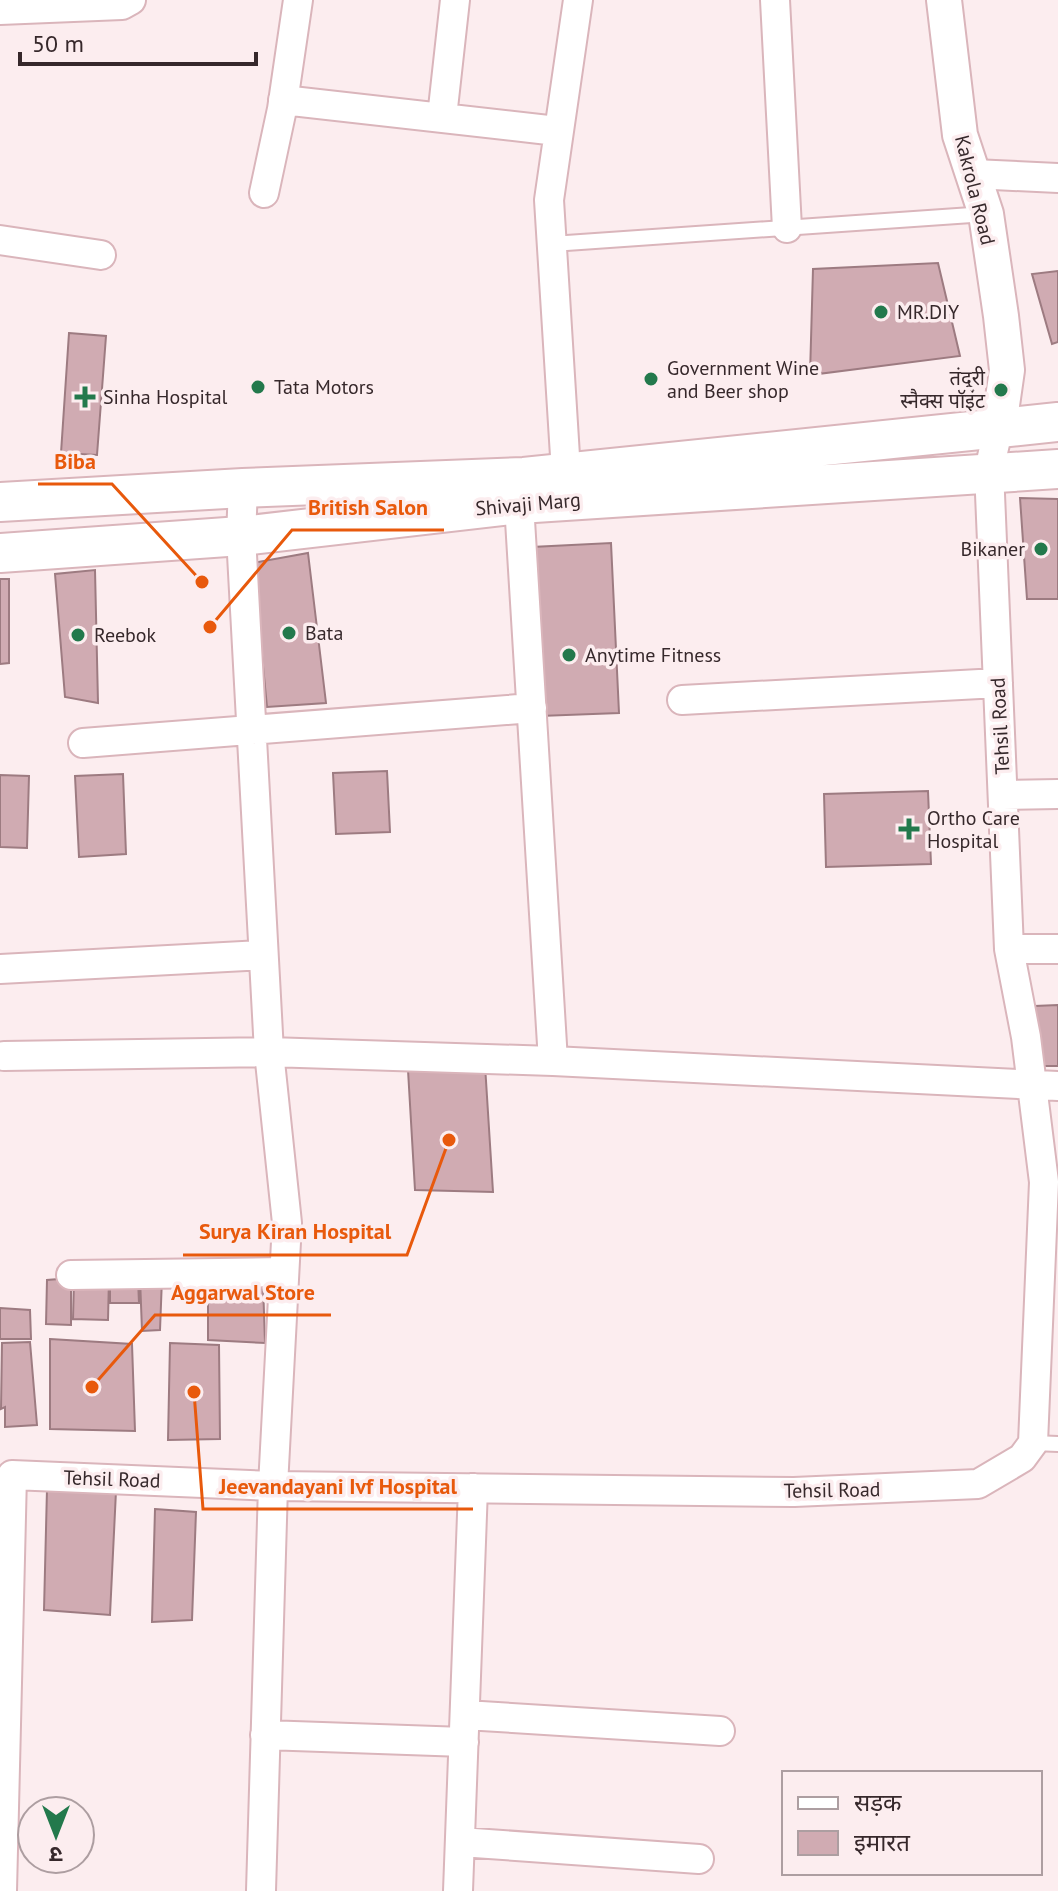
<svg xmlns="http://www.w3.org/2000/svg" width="1058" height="1891" font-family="'PT Sans','Noto Sans Devanagari',sans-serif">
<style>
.building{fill:#d0abb2;stroke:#9d7b81;stroke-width:2}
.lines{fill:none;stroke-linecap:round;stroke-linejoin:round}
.service-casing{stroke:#dab5bb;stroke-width:18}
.minor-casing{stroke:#dab5bb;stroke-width:32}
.tertiary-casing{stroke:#dab5bb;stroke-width:38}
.secondary-casing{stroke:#dab5bb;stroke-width:42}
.service{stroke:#fff;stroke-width:14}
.minor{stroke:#fff;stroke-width:28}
.tertiary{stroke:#fff;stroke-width:34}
.secondary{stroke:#fff;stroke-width:38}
.poi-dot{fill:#23794c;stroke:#fcedef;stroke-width:3}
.labels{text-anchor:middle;stroke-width:7;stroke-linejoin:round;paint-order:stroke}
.street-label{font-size:20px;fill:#36282b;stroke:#fcedef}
.poi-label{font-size:20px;fill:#36282b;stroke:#fcedef;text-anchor:start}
.leader{fill:none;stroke:#e8590c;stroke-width:3}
.callout-dot{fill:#e8590c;stroke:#fcedef;stroke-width:3}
.callout-label{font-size:22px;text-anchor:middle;font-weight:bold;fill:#e8590c;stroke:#fcedef;stroke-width:7;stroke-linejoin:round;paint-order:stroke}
</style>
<rect width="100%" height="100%" fill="#fcedef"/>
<!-- building -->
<path class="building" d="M938 263 960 356 810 375 813 269Z
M1058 271V342L1052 344 1032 274Z
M69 333 106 336 97 455 61 453Z
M1020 498 1058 499V599H1027Z
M611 543 619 713 540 716 532 547Z
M308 553 326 703 267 707 253 563Z
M95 570 98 703 65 697 55 574Z
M0 579H9V663L0 664Z
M387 771 390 832 336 834 333 773Z
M123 774 126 854 79 857 75 776Z
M0 775 29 776 27 848 0 847Z
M928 791 931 864 826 867 824 794Z
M1058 1005V1066H1036L1035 1006Z
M485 1065 493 1192 415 1190 408 1070Z
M71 1278V1325L46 1324 47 1280Z
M109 1278 108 1320 73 1319 74 1279Z
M140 1278H162L160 1330 142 1331Z
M110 1279H138L139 1303H110Z
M263 1283 265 1343 208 1340V1285Z
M0 1308 30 1310 31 1339H0Z
M50 1339 132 1344 135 1431 50 1429Z
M30 1342 37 1425 5 1427V1407L1 1409 2 1343Z
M170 1343 219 1345 220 1439 168 1440Z
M47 1489 116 1491 110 1615 44 1610Z
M155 1509 196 1512 192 1620 152 1622Z"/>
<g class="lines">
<defs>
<path id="service" d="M552 244 986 214
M1033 1443 1058 1444"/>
<path id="minor" d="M775 0 787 228
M0 10 122 5 131 0
M283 100 557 131
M442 117 455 0
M973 174 1058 178
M264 193 282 109 298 0
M0 240 101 255
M566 472 549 200 578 0
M243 488 241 536 269 1052 287 1223 273 1486 261 1891
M522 488 519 504 553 1061
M682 700 998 683
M83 743 532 708
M1003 795 1058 794
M1009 949H1058
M0 969 263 955
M4 1056 269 1052 553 1061 1058 1086
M71 1275 284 1272
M12 1475 273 1486 794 1492 978 1484 1022 1458 1033 1443 1044 1182 1026 1037 1009 949 989 470 999 426
M465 1715 720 1731
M265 1735 464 1742
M460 1842 699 1859
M2 1891 12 1475
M458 1891 473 1488"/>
<path id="tertiary" d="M944 0 960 135 986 214 1001 316 1007 370 999 426"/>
<path id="secondary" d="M0 502 243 488 524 477 1058 422
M0 553 241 536 519 504 1058 469"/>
</defs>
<!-- service casing -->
<use href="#service" class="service-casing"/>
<!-- minor casing -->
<use href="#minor" class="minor-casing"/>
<!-- tertiary casing -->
<use href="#tertiary" class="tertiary-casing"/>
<!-- secondary casing -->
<use href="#secondary" class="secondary-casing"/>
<!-- service -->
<use href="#service" class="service"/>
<!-- minor -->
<use href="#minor" class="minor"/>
<!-- tertiary -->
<use href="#tertiary" class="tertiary"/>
<!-- secondary -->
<use href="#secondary" class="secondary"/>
</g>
<!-- markers -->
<g class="poi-dot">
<circle cx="881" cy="312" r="8"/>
<circle cx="651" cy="379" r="8"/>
<circle cx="258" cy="387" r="8"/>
<circle cx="1001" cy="390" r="8"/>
<path d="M81 385h8v8h8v8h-8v8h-8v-8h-8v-8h8z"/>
<circle cx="1041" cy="549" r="8"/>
<circle cx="289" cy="633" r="8"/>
<circle cx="78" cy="635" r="8"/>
<circle cx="569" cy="655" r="8"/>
<path d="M905 817h8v8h8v8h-8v8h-8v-8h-8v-8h8z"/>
</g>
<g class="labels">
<!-- street labels -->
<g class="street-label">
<text transform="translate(975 190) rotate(76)" y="7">Kakrola Road</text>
<text transform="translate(528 504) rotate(-5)" y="7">Shivaji Marg</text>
<text transform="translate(1000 726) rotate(-93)" y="7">Tehsil Road</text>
<text transform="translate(112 1479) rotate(2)" y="7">Tehsil Road</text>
<text transform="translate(832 1490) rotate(-1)" y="7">Tehsil Road</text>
</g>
<!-- poi labels -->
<g class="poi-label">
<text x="897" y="319">MR.DIY</text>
<text x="667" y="375">Government Wine<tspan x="667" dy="23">and Beer shop</tspan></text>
<text x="985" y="385" text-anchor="end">तंदूरी<tspan x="985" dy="23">स्नैक्स पॉइंट</tspan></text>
<text x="274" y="394">Tata Motors</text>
<text x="103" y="404">Sinha Hospital</text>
<text x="1025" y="556" text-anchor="end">Bikaner</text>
<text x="305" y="640">Bata</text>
<text x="94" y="642">Reebok</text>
<text x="585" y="662">Anytime Fitness</text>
<text x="927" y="825">Ortho Care<tspan x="927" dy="23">Hospital</tspan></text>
</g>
</g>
<!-- callouts -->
<path class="leader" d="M202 582L112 484H38M210 627L292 530H444M449 1140L407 1255H183M92 1387L155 1315H331M194 1392L203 1509H473"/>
<g class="callout-dot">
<circle cx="202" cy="582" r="8"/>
<circle cx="210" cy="627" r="8"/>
<circle cx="449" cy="1140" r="8"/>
<circle cx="92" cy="1387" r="8"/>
<circle cx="194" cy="1392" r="8"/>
</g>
<g class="callout-label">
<text x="75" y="469">Biba</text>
<text x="368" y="515">British Salon</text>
<text x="295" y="1239">Surya Kiran Hospital</text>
<text x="243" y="1300">Aggarwal Store</text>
<text x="338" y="1494">Jeevandayani Ivf Hospital</text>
</g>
<!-- legend -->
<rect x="782" y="1771" width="260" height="104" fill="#fcedef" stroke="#ad9ea1" stroke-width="2"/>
<rect x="798" y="1797" width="40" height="12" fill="#ffffff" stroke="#ad9ea1" stroke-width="2"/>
<text x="854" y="1811" font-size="24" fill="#36282b">सड़क</text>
<rect x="798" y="1831" width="40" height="24" fill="#d0abb2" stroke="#ad9ea1" stroke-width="2"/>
<text x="854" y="1851" font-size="24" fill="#36282b">इमारत</text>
<!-- north arrow -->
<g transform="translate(56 1835) rotate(180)"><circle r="38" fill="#fcedef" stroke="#ad9ea1" stroke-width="2"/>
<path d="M0-6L14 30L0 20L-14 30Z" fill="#23794c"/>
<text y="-12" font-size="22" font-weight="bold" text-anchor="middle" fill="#36282b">उ</text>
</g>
<!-- scale -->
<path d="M20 52v12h236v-12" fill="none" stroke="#36282b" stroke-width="4"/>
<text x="32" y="52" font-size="24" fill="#36282b" stroke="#fcedef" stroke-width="6" paint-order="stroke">50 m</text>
</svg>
